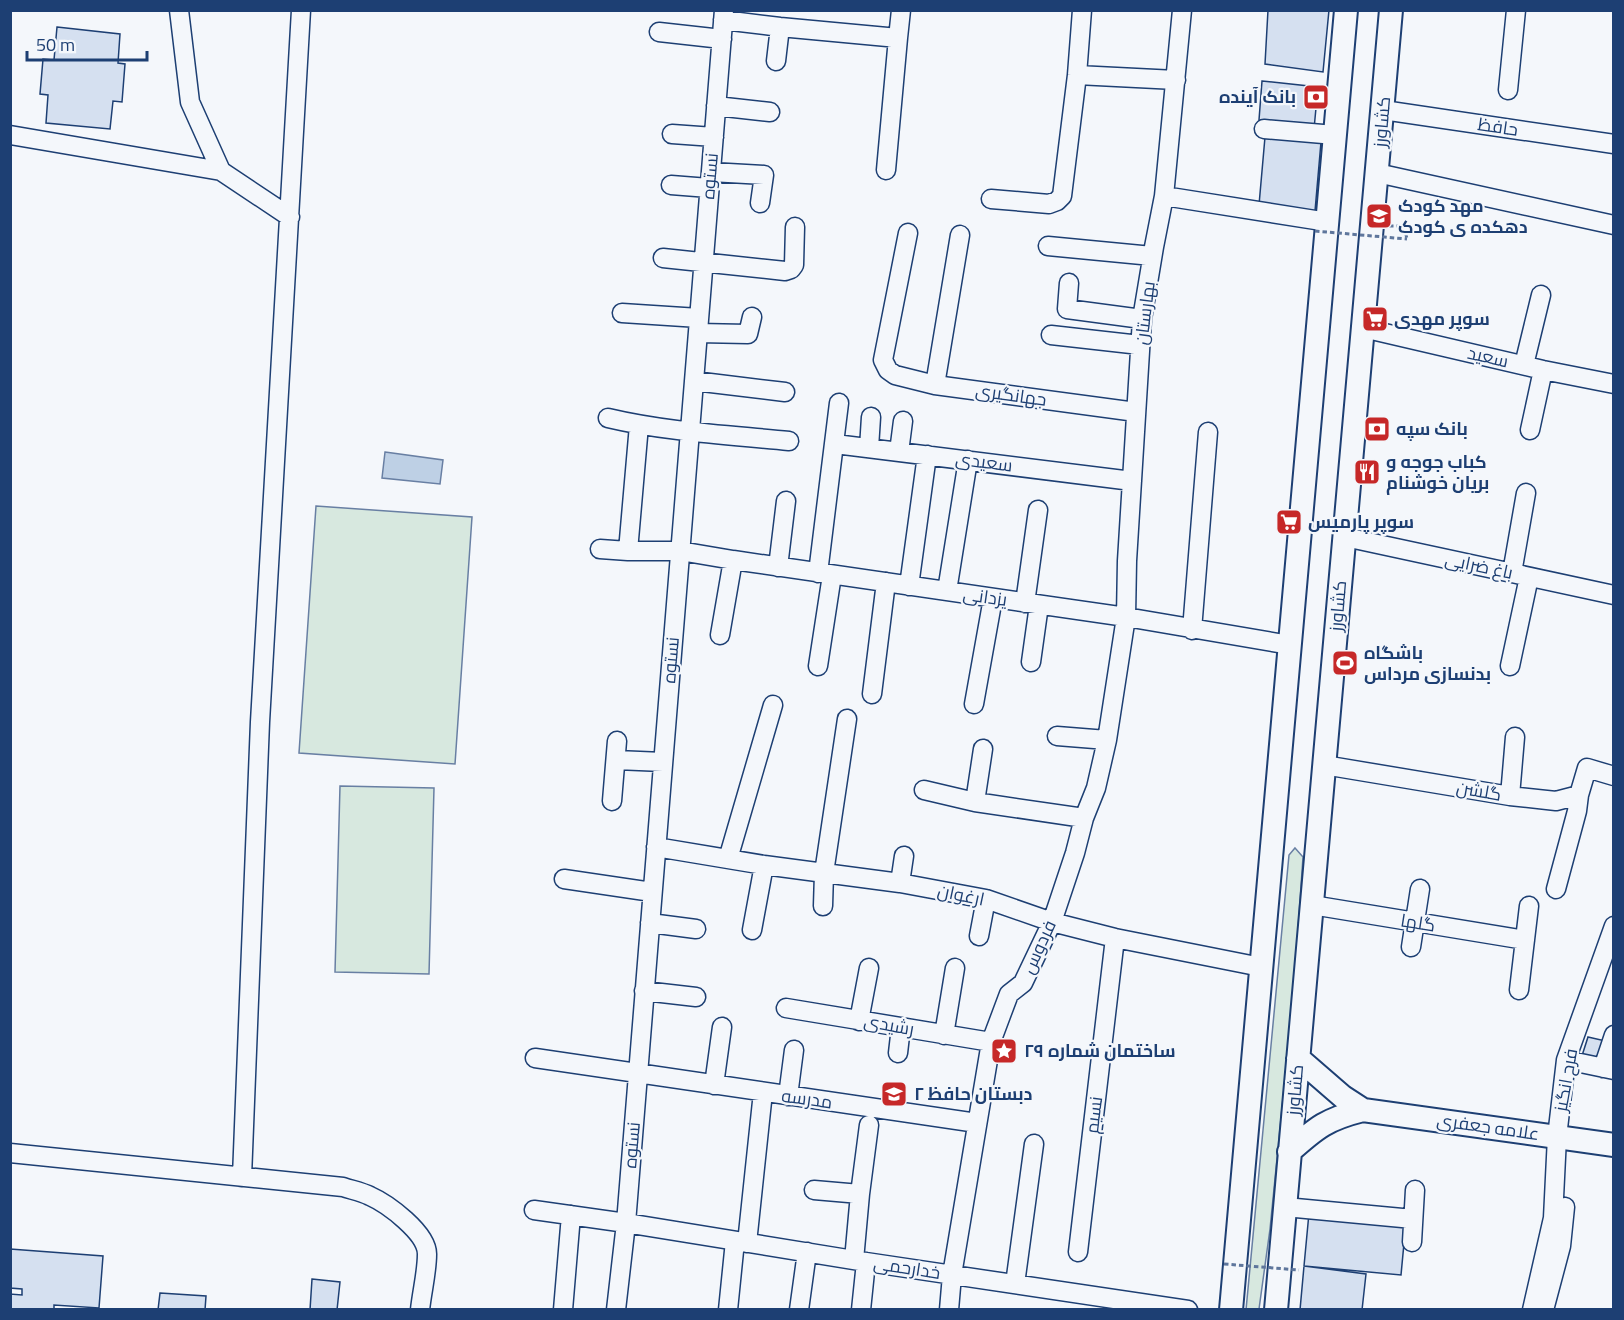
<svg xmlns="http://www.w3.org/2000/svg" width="1624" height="1320" font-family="'Titillium Web',Cairo,sans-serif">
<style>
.green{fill:#d7e8df;stroke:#687fa3;stroke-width:1.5}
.water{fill:#bed0e5;stroke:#687fa3;stroke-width:1.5}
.building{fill:#d5e0f0;stroke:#1d3f73;stroke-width:1.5}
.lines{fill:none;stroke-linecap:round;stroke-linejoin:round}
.minor-casing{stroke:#1d3f73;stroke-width:21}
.major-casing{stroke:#1d3f73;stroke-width:26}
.path{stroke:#5e769c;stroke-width:3;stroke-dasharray:4.5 3;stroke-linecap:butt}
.minor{stroke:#f4f7fb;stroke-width:18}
.major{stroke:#f4f7fb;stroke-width:22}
.path-bridge{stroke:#5e769c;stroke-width:3;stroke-dasharray:4.5 3;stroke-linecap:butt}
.labels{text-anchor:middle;stroke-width:4.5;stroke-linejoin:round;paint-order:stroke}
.poi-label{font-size:18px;font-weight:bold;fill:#1d3f73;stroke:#f4f7fb;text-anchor:start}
.street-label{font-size:18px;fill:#1d3f73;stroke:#f4f7fb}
</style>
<rect width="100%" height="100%" fill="#f4f7fb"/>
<!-- green -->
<path class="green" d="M316 506 472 517 455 764 299 753Z
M340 786 434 788 429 974 335 972Z
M1295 848 1303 857 1294 987 1270 1229 1259 1309 1246 1310 1289 855Z"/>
<!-- water -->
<path class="water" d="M385 452 443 460 440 484 382 478Z"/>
<!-- building -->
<path class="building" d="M1268 10H1329L1323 72 1265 64Z
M57 27 120 34 118 63 125 64 122 102 113 101 110 129 46 123 48 95 40 94 43 59 54 60Z
M1262 81 1318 87 1314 129 1262 123 1259 120Z
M1265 137 1321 142 1315 211 1259 205Z
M1588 1037 1610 1042 1602 1067 1580 1062Z
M1309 1213 1406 1222 1401 1275 1304 1266Z
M10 1249 103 1256 99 1308 54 1305V1310H10V1294L22 1295V1289L10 1288Z
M1304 1266 1366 1274 1362 1310H1300Z
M312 1279 340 1282 337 1310H310Z
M160 1293 206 1296 205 1310H158Z"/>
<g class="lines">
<defs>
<path id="minor" d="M179 10 190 102 221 171
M723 20 780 27 898 38 901 10
M659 32 722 39
M776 61 780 27
M1077 75 1176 80
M1508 90 1516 10
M716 106 770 112
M1383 110 1614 144
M1264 129 1335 135
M672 134 714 137
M10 135 221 171 290 217
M886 170 898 38
M711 172 764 175 760 203
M1377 173 1614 225
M671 185 709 188
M1164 196 1328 222
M991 199 1049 204 1057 201 1062 196 1077 75 1082 10
M908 233 883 360 888 370 895 375 935 385 1136 412
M1048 246 1152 256
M663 258 785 271 791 269 794 265 795 227
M1069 283 1067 309 1142 319
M622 313 699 318
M1363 328 1543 370 1614 384
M698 333 748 334 752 317
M1051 335 1140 345
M1524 365 1541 295
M694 381 785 392
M935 385 960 235
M608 418C667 432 729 435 789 441
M1530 430 1543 370
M835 444 1132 481
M869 448 871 417
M899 452 903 421
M1345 537 1614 595
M600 549 628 551H680L733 560 1126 617 1290 645
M628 551 639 425
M778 567 786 501
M818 573 839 403
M1512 573 1526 493
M909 586 927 455
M947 591 968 460
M1025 603 1038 510
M1192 630 1208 432
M720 635 733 560
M1031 662 1039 605
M818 666 832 575
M1510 666 1529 577
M872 694 886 582
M974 704 993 598
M1057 736 1107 740
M983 749 975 802 1084 818
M616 760 663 762
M1324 765 1510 796 1556 801 1579 795 1587 768 1614 776
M924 790 975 802
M1510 796 1515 737
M612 801 617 741
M656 847 764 865 900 883 986 899 1052 922 1115 938 1261 967
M728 859 773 705
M564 879 652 892
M900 883 904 856
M1556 889 1577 811 1579 795
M1312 905 1525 940
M823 906 824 873 847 719
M650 923 696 929
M752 930 764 865
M979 936 986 899
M1411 947 1420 889
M1519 990 1529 906
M644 991 696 997
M786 1008 991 1042
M859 1021 869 968
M944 1035 955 968
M898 1053 901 1027
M535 1058 977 1123
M1566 1060 1614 1070
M1603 1068 1614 1035
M714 1085 722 1027
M788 1096 794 1050
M10 1153 343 1187C352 1190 362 1192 370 1196 388 1204 427 1233 427 1254 427 1272 422 1291 420 1310
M242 1177 260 722 301 10
M814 1190 860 1194
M1285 1207 1413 1219
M534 1210 626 1223 866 1262 1188 1310
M1412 1242 1415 1190
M747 1243 763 1092
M1078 1252 1115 938
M854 1260 860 1194 869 1125
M1015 1284 1034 1144
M563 1310 571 1215
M616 1310 626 1223 724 10
M728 1310 735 1241
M799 1310 807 1252
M861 1310 866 1262
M949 1310 952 1275 991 1042 1009 994 1023 983 1052 922 1075 853 1084 818 1096 788 1107 740 1126 617 1127 561 1142 319 1154 247 1164 196 1182 10
M1532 1310 1553 1218 1557 1137 1566 1060 1614 926
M1544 1310 1561 1246 1565 1207"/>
<path id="major" d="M1298 1058 1343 1097 1363 1110
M1289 1152C1317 1127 1327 1119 1363 1110L1614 1145
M1231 1310 1346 10
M1276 1310 1391 10"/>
</defs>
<!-- minor casing -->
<use href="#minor" class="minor-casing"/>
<!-- major casing -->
<use href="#major" class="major-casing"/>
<!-- path -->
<path class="path" d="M1389 226H1404L1407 239"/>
<!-- minor -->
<use href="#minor" class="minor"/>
<!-- major -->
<use href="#major" class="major"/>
<!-- path-bridge -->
<path class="path-bridge" d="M1315 231 1407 239
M1224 1264 1299 1270"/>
</g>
<!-- icons -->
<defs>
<symbol id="bank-square" viewBox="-11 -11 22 22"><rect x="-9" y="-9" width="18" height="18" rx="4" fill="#c62828" stroke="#f4f7fb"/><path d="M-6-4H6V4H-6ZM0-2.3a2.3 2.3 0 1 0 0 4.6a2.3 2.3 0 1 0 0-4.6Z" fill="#fff"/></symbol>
<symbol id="school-square" viewBox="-11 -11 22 22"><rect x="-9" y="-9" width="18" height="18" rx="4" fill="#c62828" stroke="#f4f7fb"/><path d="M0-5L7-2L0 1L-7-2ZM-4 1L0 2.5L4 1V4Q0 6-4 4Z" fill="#fff"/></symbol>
<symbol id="supermarket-square" viewBox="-11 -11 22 22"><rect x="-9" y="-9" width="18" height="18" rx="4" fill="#c62828" stroke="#f4f7fb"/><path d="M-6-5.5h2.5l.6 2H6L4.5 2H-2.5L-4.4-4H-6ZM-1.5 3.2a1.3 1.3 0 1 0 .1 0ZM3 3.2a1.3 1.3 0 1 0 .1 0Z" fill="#fff"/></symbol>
<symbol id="restaurant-square" viewBox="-11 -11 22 22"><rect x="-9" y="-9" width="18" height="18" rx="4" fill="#c62828" stroke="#f4f7fb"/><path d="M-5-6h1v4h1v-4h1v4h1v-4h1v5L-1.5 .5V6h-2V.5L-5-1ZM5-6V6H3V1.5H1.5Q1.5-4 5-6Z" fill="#fff"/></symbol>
<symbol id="stadium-square" viewBox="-11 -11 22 22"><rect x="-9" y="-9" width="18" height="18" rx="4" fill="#c62828" stroke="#f4f7fb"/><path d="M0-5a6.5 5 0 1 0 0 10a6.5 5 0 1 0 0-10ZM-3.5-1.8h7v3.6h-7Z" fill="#fff"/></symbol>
<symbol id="sight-square" viewBox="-11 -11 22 22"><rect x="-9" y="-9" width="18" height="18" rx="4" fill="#c62828" stroke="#f4f7fb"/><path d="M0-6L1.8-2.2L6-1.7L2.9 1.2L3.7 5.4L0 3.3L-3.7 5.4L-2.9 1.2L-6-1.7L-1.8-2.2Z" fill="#fff"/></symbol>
</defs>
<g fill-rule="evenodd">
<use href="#bank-square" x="1301" y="82" width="30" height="30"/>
<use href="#school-square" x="1364" y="201" width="30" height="30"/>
<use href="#supermarket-square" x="1360" y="304" width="30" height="30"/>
<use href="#bank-square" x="1362" y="414" width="30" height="30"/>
<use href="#restaurant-square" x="1352" y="457" width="30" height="30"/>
<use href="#supermarket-square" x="1274" y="507" width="30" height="30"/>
<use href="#stadium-square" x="1330" y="648" width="30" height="30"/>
<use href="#sight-square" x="989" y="1036" width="30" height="30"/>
<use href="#school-square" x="879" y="1079" width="30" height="30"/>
</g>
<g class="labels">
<!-- poi labels -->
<g class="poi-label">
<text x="1296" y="103" text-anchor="end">بانک آینده</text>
<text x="1398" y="212">مهد کودک<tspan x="1398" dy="21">دهکده ی کودک</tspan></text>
<text x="1394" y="325">سوپر مهدی</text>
<text x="1396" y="435">بانک سپه</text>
<text x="1386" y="468">کباب جوجه و<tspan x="1386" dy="21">بریان خوشنام</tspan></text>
<text x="1308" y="528">سوپر پارمیس</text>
<text x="1364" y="659">باشگاه<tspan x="1364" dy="21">بدنسازی مرداس</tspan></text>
<text x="1024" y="1057">ساختمان شماره ۲۹</text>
<text x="914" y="1100">دبستان حافظ ۲</text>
</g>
<!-- street labels -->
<g class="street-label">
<text transform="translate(1382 122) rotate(-85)" y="6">کشاورز</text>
<text transform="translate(1498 127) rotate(8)" y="6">حافظ</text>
<text transform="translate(710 176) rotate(-85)" y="6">نستوه</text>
<text transform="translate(1145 313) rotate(-83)" y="6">بهارستان</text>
<text transform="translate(1488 357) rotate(13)" y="6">سعید</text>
<text transform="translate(1011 395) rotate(8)" y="6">جهانگیری</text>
<text transform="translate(984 462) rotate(7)" y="6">سعیدی</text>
<text transform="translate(1479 566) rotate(12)" y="6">باغ ضرایی</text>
<text transform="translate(985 597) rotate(8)" y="6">یزدانی</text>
<text transform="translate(1338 606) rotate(-85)" y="6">کشاورز</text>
<text transform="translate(671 660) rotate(-85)" y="6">نستوه</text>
<text transform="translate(1479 791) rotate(10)" y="6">گلشن</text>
<text transform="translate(961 895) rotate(12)" y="6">ارغوان</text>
<text transform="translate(1418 923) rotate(9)" y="6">گلها</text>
<text transform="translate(1039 947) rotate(-65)" y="6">فردوس</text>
<text transform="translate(889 1025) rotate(10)" y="6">رشیدی</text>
<text transform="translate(1566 1080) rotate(-80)" y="6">فرح انگیز</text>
<text transform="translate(1295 1090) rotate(-85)" y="6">کشاورز</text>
<text transform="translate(807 1099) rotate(8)" y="6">مدرسه</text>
<text transform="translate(1094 1115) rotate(-83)" y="6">نسیم</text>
<text transform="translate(1488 1127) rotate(8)" y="6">علامه جعفری</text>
<text transform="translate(632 1145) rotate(-85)" y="6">نستوه</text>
<text transform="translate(907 1268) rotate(9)" y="6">خدارحمی</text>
</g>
</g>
<!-- border -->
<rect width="1624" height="1320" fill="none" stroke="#1d3f73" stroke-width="24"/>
<!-- scale -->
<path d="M27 51v9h120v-9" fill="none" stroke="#1d3f73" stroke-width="3"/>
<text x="36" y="51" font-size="18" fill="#1d3f73" stroke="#f4f7fb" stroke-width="4.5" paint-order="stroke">50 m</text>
</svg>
